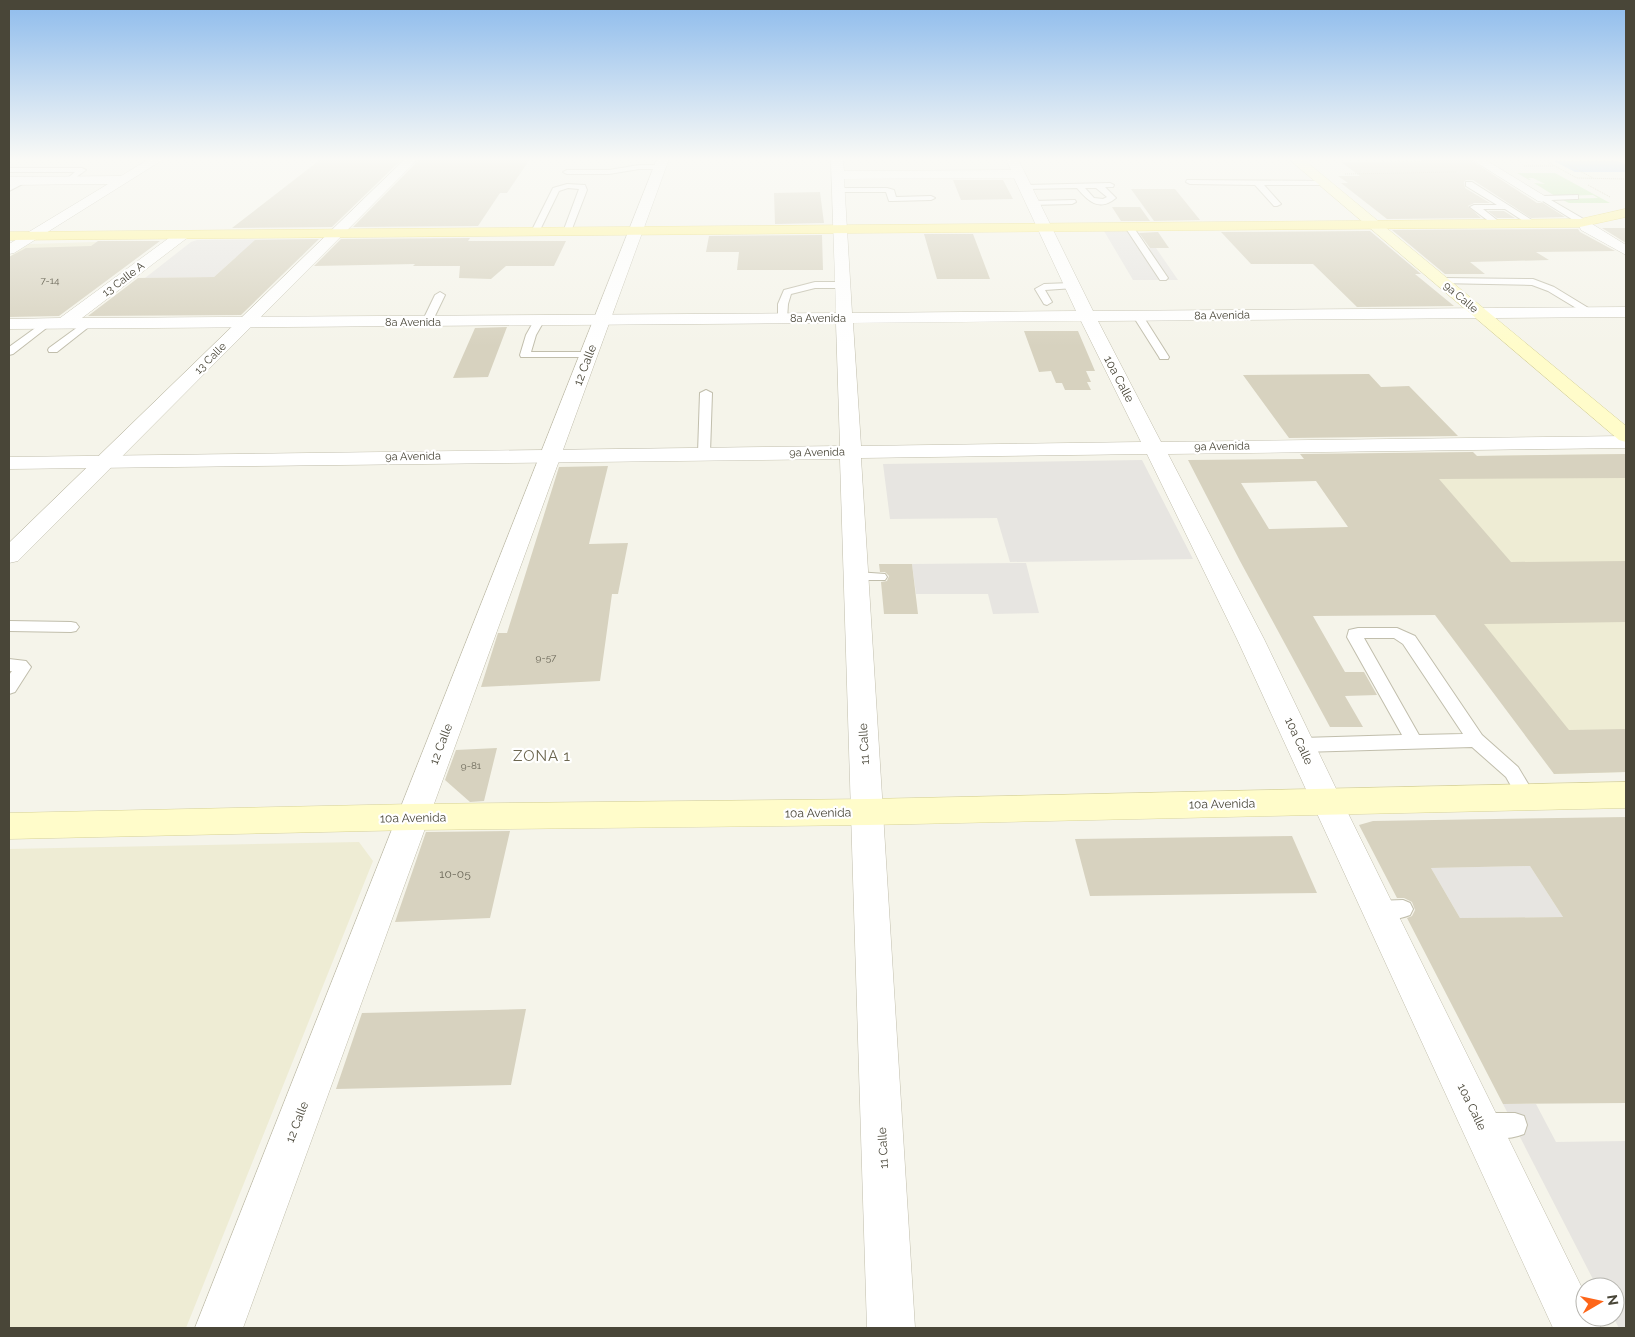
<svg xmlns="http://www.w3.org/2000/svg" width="1635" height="1337" font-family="Raleway,sans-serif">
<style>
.education{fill:#eeecd4}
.green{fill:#c7eab2}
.parking{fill:#e7e5e1}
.water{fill:#a6c5f2}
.building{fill:#d7d2bf;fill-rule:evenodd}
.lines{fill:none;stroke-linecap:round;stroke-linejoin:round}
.service-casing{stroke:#c1beac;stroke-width:2}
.pedestrian-casing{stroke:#c1beac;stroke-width:1}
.minor-casing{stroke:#c1beac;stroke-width:1}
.tertiary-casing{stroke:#c1beac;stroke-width:1}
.secondary-casing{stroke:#d6d199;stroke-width:1}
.primary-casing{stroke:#e6d767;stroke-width:1}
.path{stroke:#c3bd9d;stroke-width:1;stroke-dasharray:1 1;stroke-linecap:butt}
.service{fill:#fff;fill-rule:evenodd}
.pedestrian{fill:#fff;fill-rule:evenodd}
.minor{fill:#fff;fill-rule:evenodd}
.tertiary{fill:#fff;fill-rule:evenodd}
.secondary{fill:#fffcca;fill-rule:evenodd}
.primary{fill:#fff599;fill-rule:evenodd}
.labels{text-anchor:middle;stroke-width:4.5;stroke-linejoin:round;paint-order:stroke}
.number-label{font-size:10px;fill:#6c695a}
.far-street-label{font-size:11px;fill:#494638;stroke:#fff}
.street-label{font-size:12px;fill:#494638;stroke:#fff}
.near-number-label{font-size:12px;fill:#6c695a}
.quarter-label{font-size:15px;letter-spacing:1px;fill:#6c664f;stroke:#fff}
</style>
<rect width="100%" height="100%" fill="#f5f4ea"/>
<!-- education -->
<path class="education" d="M97 242 66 264 22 278H9V257L29 244Z
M1626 454V772L1554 774 1381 457Z
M359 842 373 861 186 1328H9V849Z"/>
<!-- green -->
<path class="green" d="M1517 173H1555L1610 203H1569L1561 199 1598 198 1593 195 1555 196 1534 183 1545 184 1533 178H1528L1531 180H1529Z"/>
<!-- parking -->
<path class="parking" d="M1104 231H1127L1138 248H1156L1178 280H1133Z
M313 239 316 241 301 257H236L214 277 145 278 191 242 197 240Z
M1142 460 1193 559 1010 562 997 518 890 519 883 464Z
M1026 563 1039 613 993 614 988 594H916L912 564Z
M1530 866 1563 917 1460 918 1431 868Z
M1503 1104H1536L1556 1142 1626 1141V1328H1619L1613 1317H1615V1287H1597Z"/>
<!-- water -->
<path class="water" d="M1554 161H1618L1626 165V172H1575Z"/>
<!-- building -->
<path class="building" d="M321 159H402L332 227 232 228Z
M420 159H530L507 193H500L478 226 353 227Z
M1418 159H1469L1537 203H1543L1565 217 1531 218 1473 180H1466L1464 182 1465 188 1490 203H1474L1468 206 1481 218 1387 219 1341 183H1348L1338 176H1360L1341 162 1422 161Z
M953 180H1003L1013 199 961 200Z
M1131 189H1175L1200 220 1154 221Z
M820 192 824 223 775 224 774 193Z
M1112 207H1140L1150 221H1121Z
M1488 211H1504L1515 218H1497Z
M1602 228H1626V243Z
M1578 229 1580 232 1615 251 1536 252 1549 260 1470 262 1485 274H1445L1392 230Z
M1370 231 1421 274H1415L1454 306 1357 307 1313 264H1251L1221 232Z
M1158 232 1169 248H1150L1139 233Z
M924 234H973L990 279H937Z
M822 235 823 270H737L739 252H706L709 236Z
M470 238 468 241H566L554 266H506L491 279 459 278 460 266H413L415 264 314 266 341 239Z
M319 239 241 315 88 316 138 278 214 277 255 240Z
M98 241H160L59 316 9 317V257L26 248 91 246Z
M507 327 488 377 453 378 475 328Z
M1024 331H1078L1095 371H1086L1091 382H1087L1091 390H1065L1062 383H1056L1051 371 1039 372Z
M1369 374 1381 387 1409 386 1458 436 1289 438 1243 375Z
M1473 452 1477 456 1626 454V478L1439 479 1511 562 1626 561V622L1484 624 1569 730 1626 729V772L1554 774 1435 615 1313 616 1345 672H1364L1377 695 1345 696 1363 727H1330L1240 561 1188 460 1304 459 1300 454ZM1316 481 1348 527 1269 529 1241 483Z
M608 466 589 544 628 543 618 594H612L600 681 481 687 498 633H507L559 467Z
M879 564H912L918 614H884L881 582 887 581 889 576 885 572H880Z
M497 748 484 801 470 802 445 780 456 750Z
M1626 817V1103L1503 1104 1407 918 1412 916 1415 910 1412 902 1404 898H1397L1359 825 1373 821ZM1530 866 1563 917 1460 918 1431 868Z
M510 831 490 918 395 922 426 832Z
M1292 836 1317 893 1090 896 1075 839Z
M526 1009 511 1085 336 1089 362 1013Z"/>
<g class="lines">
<defs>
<path id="service" d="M639 165H660L664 167 660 169H639L609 174H567L563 172 567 170H609Z
M9 168H82L86 170 68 183 64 181 75 172H9Z
M21 179 28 181 9 191V186Z
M1187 180 1323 181 1327 183 1323 185H1264L1281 204 1277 206H1274L1255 185 1190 184 1186 182Z
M1466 182H1472L1538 224 1531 226 1505 209H1483L1502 224 1495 226 1470 207 1474 205H1497L1466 186Z
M1110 183 1114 185 1113 187H1105L1116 198C1099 212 1088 201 1077 188L1026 189 1022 187 1026 185ZM1085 188H1096L1107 197 1103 199 1094 198Z
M567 184 585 185 587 190 570 234 563 232 579 189 568 188 559 191 539 232 532 234 531 232 553 188Z
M836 188H887L894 190 896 197 931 196 935 198 931 200 892 201H889L886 192H836Z
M1578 195V199H1575L1551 200 1587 221V225H1581L1538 198 1542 196Z
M1075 200 1076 202 1072 204 1031 205 1027 203 1031 201Z
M1126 225H1132L1168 278 1166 280H1160L1125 227Z
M1442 278 1533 279 1554 287 1595 312 1590 315 1586 314 1548 291 1532 285 1439 283V279Z
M815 282H843L848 285 843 288H815L791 294 788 304 787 319 782 322 778 321V304L784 290Z
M1071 283 1074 284V288L1045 290 1052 302 1047 305 1044 304 1035 289 1044 284Z
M440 292 445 295 432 322 427 325 423 324 422 322 435 295Z
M1138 313 1143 316 1169 357 1168 359H1160L1159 357 1133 316Z
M539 318 544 321 536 335 531 352H588L592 353 593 355 592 357H521L520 355 526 335 535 319Z
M45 321 50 324 49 326 13 354 9 355V347Z
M86 321 91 324 90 326 57 352H49L48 350 49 348Z
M706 390 712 393 710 453 704 457 698 453 700 393Z
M857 572 885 574 887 577 885 580H852L850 577 852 574Z
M9 621 71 622 76 623 79 627 76 631 71 632 9 631Z
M1358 628H1397L1415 636 1482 735 1518 767 1536 797 1534 802 1527 804 1520 802 1506 777 1472 747 1302 752 1296 750 1293 745 1296 740 1302 738 1402 735 1347 637 1349 630ZM1364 638H1394L1403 644 1463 734 1419 735Z
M9 659 26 661 31 667 15 692 9 694V675L12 671H9Z
M1403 900 1410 903 1413 909 1410 915C1398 920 1382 921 1370 916L1367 910 1370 904 1377 901Z
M1481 1113H1515L1524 1116 1527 1125 1524 1134C1509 1140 1487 1140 1472 1134L1469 1125 1472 1116Z"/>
<path id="pedestrian" d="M1471 159H1484L1548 198 1542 202 1538 201Z
M1584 219 1626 245V255L1581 230 1578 223Z"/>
<path id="minor" d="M149 159H164L14 253 9 254V244L108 184 9 185V177L121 176Z
M831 159H843L844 171 1011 170 1006 159H1018L1093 311 1626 307V317L1098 321 1161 442 1626 436V448L1168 454 1264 639 1342 801 1585 1294V1317H1596L1601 1328H1553L1237 639 1147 454 861 458 915 1328H867L840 459 9 469V457L840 446 836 323 9 329V319L60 318 177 232H187L189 235 187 238 82 318 836 313ZM1014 178 1076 311 852 313 844 179ZM1081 321 1141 442 861 446 853 323Z"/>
<path id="tertiary" d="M405 159H418L18 561 9 563V543Z
M657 159H669L243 1328H195Z"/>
<path id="secondary" d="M1289 159H1303L1626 426V442L1619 440Z
M1626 782V808L868 825 413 830 9 839V813L413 804 868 799Z"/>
<path id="primary" d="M1626 209V217L1580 227 9 240V232L1580 219Z"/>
</defs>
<!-- service casing -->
<use href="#service" class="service-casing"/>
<!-- pedestrian casing -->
<use href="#pedestrian" class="pedestrian-casing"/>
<!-- minor casing -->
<use href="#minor" class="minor-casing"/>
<!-- tertiary casing -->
<use href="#tertiary" class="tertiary-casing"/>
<!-- secondary casing -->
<use href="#secondary" class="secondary-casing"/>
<!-- primary casing -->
<use href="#primary" class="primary-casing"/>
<!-- path -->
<path class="path" d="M1542 159 1577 178 1626 179
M1558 159 1593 178
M1624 159 1626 160
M1524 166H1553
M1345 174 1456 172
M1588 185 1610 197"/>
<!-- service -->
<use href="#service" class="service"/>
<!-- pedestrian -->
<use href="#pedestrian" class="pedestrian"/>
<!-- minor -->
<use href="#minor" class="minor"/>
<!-- tertiary -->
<use href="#tertiary" class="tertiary"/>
<!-- secondary -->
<use href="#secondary" class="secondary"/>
<!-- primary -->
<use href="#primary" class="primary"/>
</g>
<!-- sky -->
<linearGradient id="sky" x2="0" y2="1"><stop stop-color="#8dbbec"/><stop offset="0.46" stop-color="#fafaf6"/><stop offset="1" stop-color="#fafaf6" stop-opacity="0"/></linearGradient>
<rect width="1635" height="346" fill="url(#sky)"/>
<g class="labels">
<!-- number labels -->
<g class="number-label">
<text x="50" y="284">7-14</text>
<text x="546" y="661">9-57</text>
<text x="471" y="769">9-81</text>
</g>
<!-- far-street labels -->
<g class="far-street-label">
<text transform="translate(123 279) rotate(-37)" y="4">13 Calle A</text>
<text transform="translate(1461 297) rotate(40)" y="4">9a Calle</text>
<text transform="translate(1222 315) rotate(-1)" y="4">8a Avenida</text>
<text x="818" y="322">8a Avenida</text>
<text x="413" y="326">8a Avenida</text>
<text transform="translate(210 358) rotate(-45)" y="4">13 Calle</text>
<text transform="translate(1222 446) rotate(-1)" y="4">9a Avenida</text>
<text transform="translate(817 452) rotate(-1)" y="4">9a Avenida</text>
<text transform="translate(413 456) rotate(-1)" y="4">9a Avenida</text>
</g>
<!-- street labels -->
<g class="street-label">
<text transform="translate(585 365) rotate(-69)" y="4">12 Calle</text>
<text transform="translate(1119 379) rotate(62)" y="4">10a Calle</text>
<text transform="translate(1299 741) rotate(65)" y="4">10a Calle</text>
<text transform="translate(441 744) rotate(-69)" y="4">12 Calle</text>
<text transform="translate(864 744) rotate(-93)" y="4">11 Calle</text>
<text transform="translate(1222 804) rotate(-1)" y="4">10a Avenida</text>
<text transform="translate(818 813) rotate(-1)" y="4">10a Avenida</text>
<text transform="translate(413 818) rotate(-1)" y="4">10a Avenida</text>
<text transform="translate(1472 1107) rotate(64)" y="4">10a Calle</text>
<text transform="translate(297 1122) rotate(-69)" y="4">12 Calle</text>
<text transform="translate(883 1148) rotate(-93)" y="4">11 Calle</text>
</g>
<!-- near-number labels -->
<g class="near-number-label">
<text x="455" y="878">10-05</text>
</g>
<!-- quarter labels -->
<g class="quarter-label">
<text x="542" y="761">ZONA 1</text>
</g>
</g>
<!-- border -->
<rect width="1635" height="1337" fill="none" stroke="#494638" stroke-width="20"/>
<!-- north arrow -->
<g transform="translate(1600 1302) rotate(81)"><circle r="24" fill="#ffffff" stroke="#b6b5af"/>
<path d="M0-4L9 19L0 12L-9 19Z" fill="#fd6519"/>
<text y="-8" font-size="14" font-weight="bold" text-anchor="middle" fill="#494638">N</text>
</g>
</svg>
